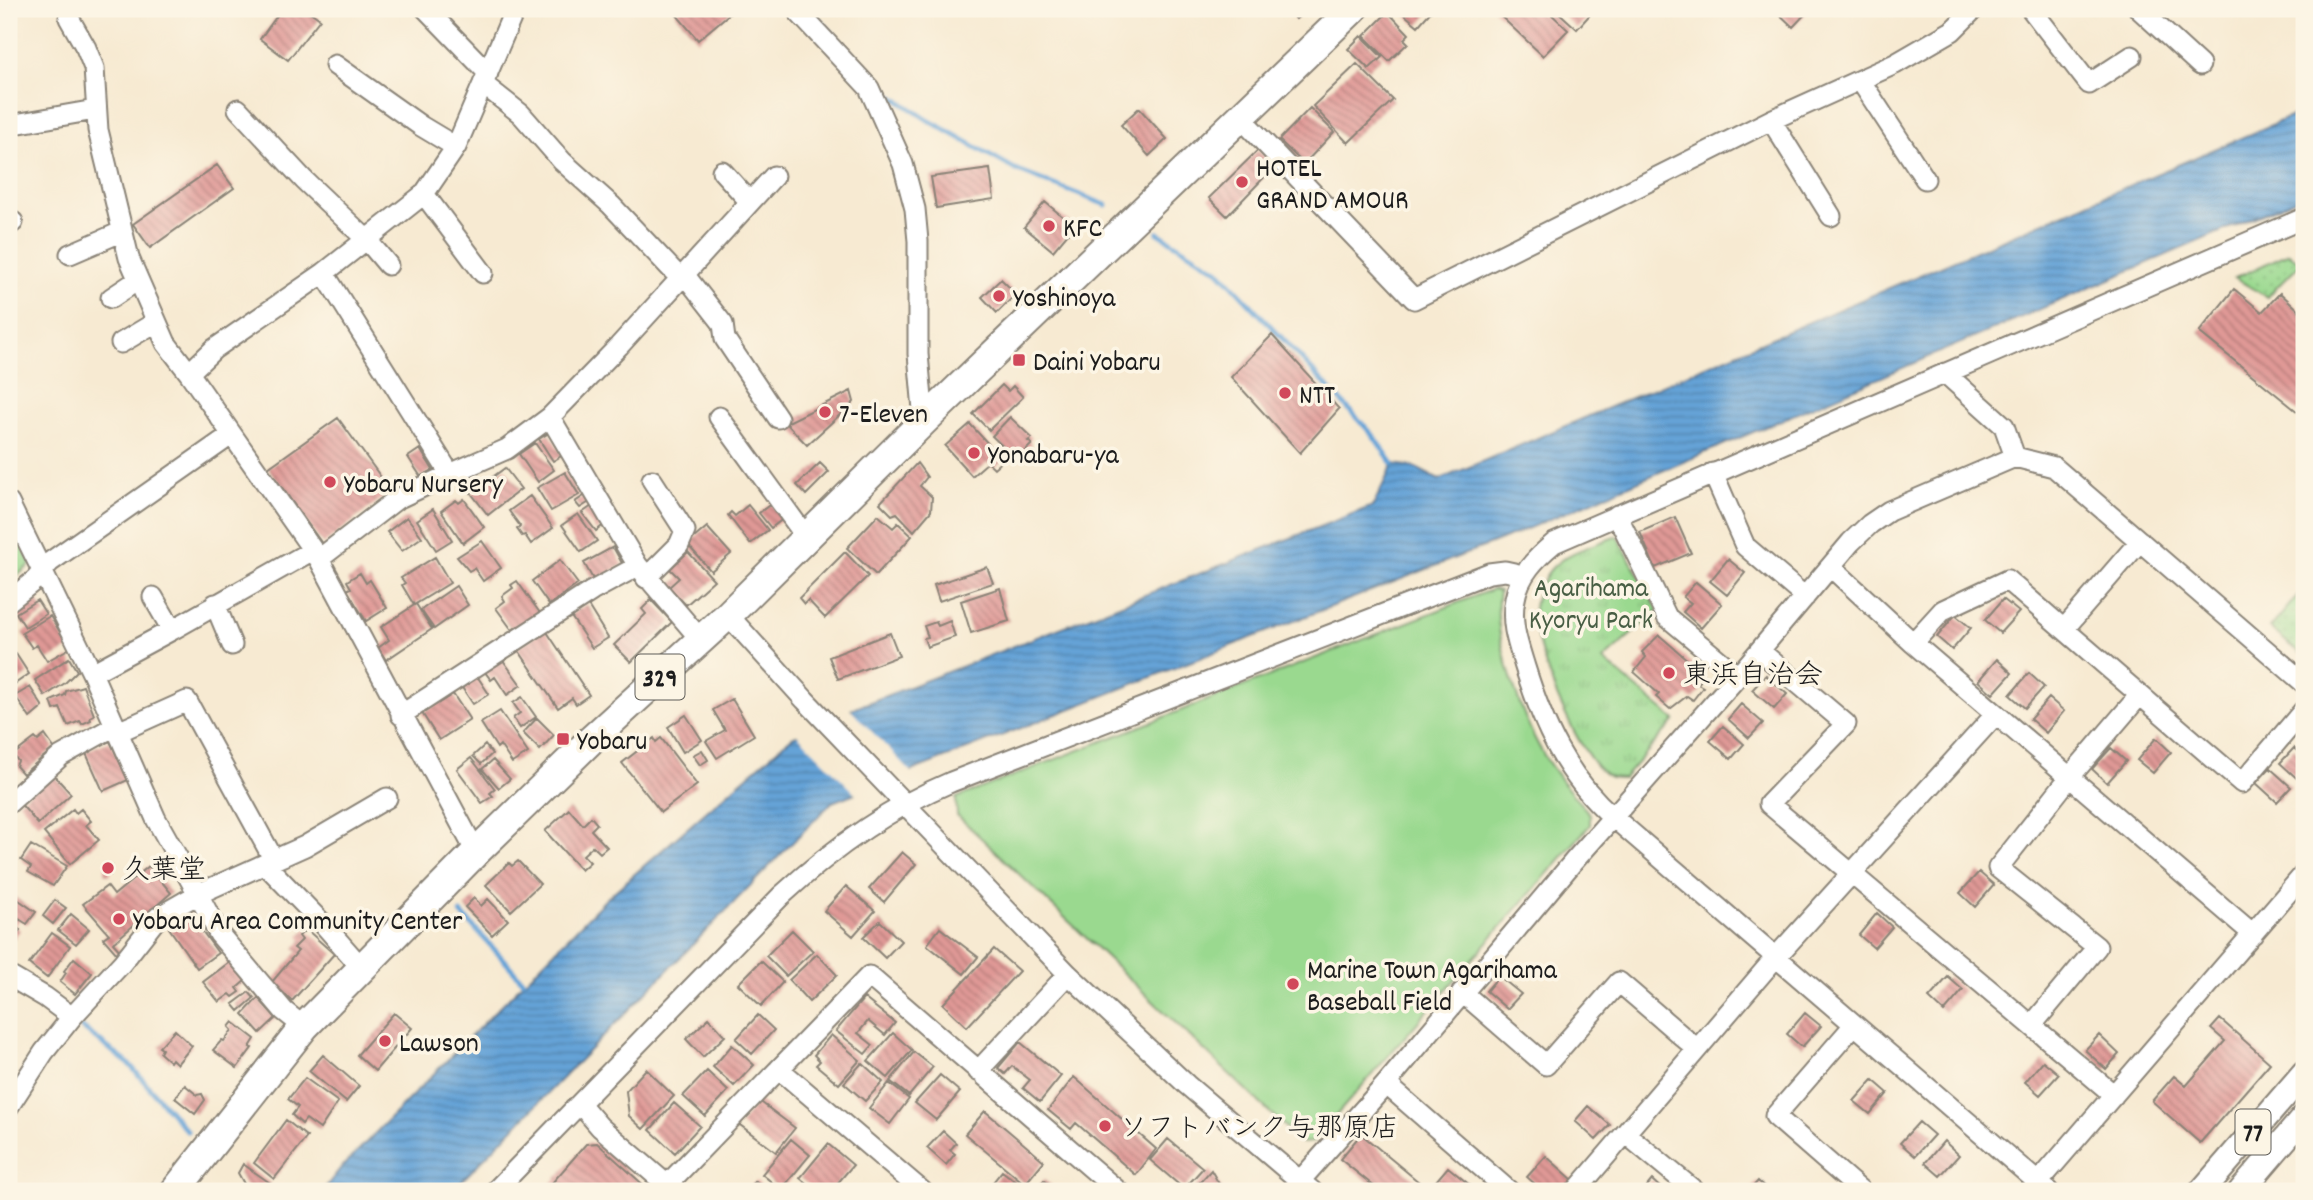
<svg xmlns="http://www.w3.org/2000/svg" width="2313" height="1200" font-family="Dekko,'Klee One',sans-serif">
<style>
.grass{fill:url(#grass-dots);stroke:#5b7a56;stroke-width:2}
.park{fill:url(#park-tufts);stroke:#5b7a56;stroke-width:2}
.garden{fill:#9ad98f;stroke:#5b7a56;stroke-width:2}
.water{fill:url(#water-rules);stroke:#40607a;stroke-width:2}
.pier{fill:#f7ead2}
.lines{fill:none;stroke-linecap:round;stroke-linejoin:round}
.stream{stroke:#65a3d7;stroke-width:5}
.building{fill:url(#building-back-hatch)}
.minor-casing{stroke:#8a8377;stroke-width:23}
.major-casing{stroke:#8a8377;stroke-width:28}
.highway-casing{stroke:#8a8377;stroke-width:32}
.minor{stroke:#fff;stroke-width:19}
.major{stroke:#fff;stroke-width:24}
.highway{stroke:#fff;stroke-width:28}
.poi-dot{fill:#d1495b;stroke:#fcf5e5;stroke-width:2.5}
.labels{text-anchor:middle;stroke-width:7;stroke-linejoin:round;paint-order:stroke}
.shield{fill:#fcf5e5;stroke:#5f5d58;stroke-width:2}
.shield-label{font-size:26px;font-weight:bold;fill:#1c1c1c}
.poi-label{font-size:28px;fill:#1c1c1c;stroke:#fcf5e5;text-anchor:start}
.park-label{font-size:28px;fill:#485e44;stroke:#fcf5e5}
</style>
<defs>
<pattern id="grass-dots" width="8" height="8" patternUnits="userSpaceOnUse" patternTransform="scale(1.75)"><rect width="8" height="8" fill="#9ad98f"/><path d="M2 2h.1M6 6h.1" fill="none" stroke="#84ba7b" stroke-width="1.8" stroke-linecap="round"/></pattern>
<pattern id="park-tufts" width="24" height="20" patternUnits="userSpaceOnUse" patternTransform="scale(1.75)"><rect width="24" height="20" fill="#9ad98f"/><path d="M3 7l-1-3M5 7V3M7 7l1-3M15 17l-1-3M17 17v-4M19 17l1-3" fill="none" stroke="#84ba7b"/></pattern>
<pattern id="water-rules" width="6" height="5" patternUnits="userSpaceOnUse" patternTransform="scale(1.75)"><rect width="6" height="5" fill="#65a3d7"/><path d="M0 2.5h6" fill="none" stroke="#5284ae"/></pattern>
<pattern id="building-back-hatch" width="6" height="6" patternUnits="userSpaceOnUse" patternTransform="scale(1.75)"><rect width="6" height="6" fill="#e09996"/><path d="M-1 5l2 2M0 0l6 6M5-1l2 2" fill="none" stroke="#b57c7a"/></pattern>
</defs>
<rect width="100%" height="100%" fill="#fcf5e5"/>
<filter id="ink" filterUnits="userSpaceOnUse"><feTurbulence type="fractalNoise" baseFrequency=".0143" numOctaves="2"/><feDisplacementMap in="SourceGraphic" scale="14" xChannelSelector="R" yChannelSelector="G"/><feConvolveMatrix kernelMatrix="1 2 1 2 8 2 1 2 1" color-interpolation-filters="sRGB"/></filter>
<filter id="wash" filterUnits="userSpaceOnUse"><feTurbulence type="fractalNoise" baseFrequency=".00686" numOctaves="4" result="noise"/><feDisplacementMap in="SourceGraphic" scale="28" xChannelSelector="R" yChannelSelector="G"/><feGaussianBlur stdDeviation="1.57" result="paint"/><feColorMatrix in="noise" values="0 0 0 0 0 0 0 0 0 0 0 0 0 0 0 0 0 1.4 0 .05"/><feComposite in="paint" operator="in"/></filter>
<g filter="url(#wash)">
<rect width="100%" height="100%" fill="#f7ead2"/>
<!-- grass -->
<path class="grass" d="M2289 253 2301 263 2267 297 2235 278Z
M2304 588V656L2270 628Z"/>
<!-- park -->
<path class="park" d="M9 519 31 564 9 583Z
M1617 536 1658 610 1603 660 1675 720 1624 778C1619 778 1612 778 1608 776 1578 759 1530 642 1534 608 1535 597 1543 578 1551 569 1567 551 1596 545 1617 536Z"/>
<!-- garden -->
<path class="garden" d="M1493 589 1499 591C1495 620 1501 643 1509 671 1527 731 1546 768 1590 814V825L1313 1142 1302 1143 957 815 956 798Z"/>
<!-- water -->
<path class="water" d="M2304 111V196L1501 540 832 802 452 1191H323L340 1169 606 899 792 737 855 708 1373 506 1393 464 1414 467 1439 480Z"/>
<!-- pier -->
<path class="pier" d="M848 707 913 774 857 795 795 732Z"/>
<g class="lines">
<!-- stream -->
<path class="stream" d="M809 9 889 94 928 120 1018 171 1106 205
M1158 233 1219 271 1373 435 1393 464
M461 913 523 981
M81 1027 129 1064 187 1131"/>
</g>
<g id="blocks">
<!-- building -->
<path class="building" d="M282 9H306L320 19 288 60 260 39Z
M680 9H735L698 40 675 13Z
M1287 9H1307L1296 19Z
M1398 9H1433L1418 26Z
M1493 9H1546L1568 30 1543 56Z
M1555 9H1595L1577 29Z
M1774 9H1810L1793 27Z
M1388 12 1409 34 1404 39 1408 43 1389 61 1364 36Z
M1361 36 1382 57 1369 69 1348 49Z
M1357 64 1393 100 1348 143 1313 106Z
M1139 108 1167 139 1149 156 1121 125Z
M1310 108 1334 132 1304 164 1279 140Z
M1258 150 1275 166 1227 216 1209 198Z
M217 165 234 188 150 248 133 224Z
M990 169 994 199 936 208 931 177Z
M1045 202 1074 226 1053 251 1024 227Z
M1001 279 1016 294 997 313 982 297Z
M2234 289 2262 312 2280 293 2304 315V417L2199 332Z
M1272 335 1339 409 1300 453 1231 377Z
M1002 385 1008 391 1013 386 1023 397 989 430 973 414Z
M851 391 854 402 807 445 786 423Z
M1010 417 1032 438 1028 441 1032 444 1020 456 1017 452 1013 456 992 436Z
M338 418 383 480 379 483 387 494 323 545 268 468Z
M970 424 1003 460 994 468 988 462 972 476 945 446Z
M549 433 563 455 553 461 539 439Z
M535 443 554 470 538 482 519 454Z
M420 449 433 470 421 477 408 457Z
M820 463 829 472 806 495 797 485Z
M917 463 927 477 920 486 932 497 931 511 914 531 897 513 892 515 880 503Z
M505 468 521 489 488 515 471 493Z
M565 472 579 495 551 511 537 488Z
M587 494 591 501 580 508 575 502Z
M530 496 553 528 531 544 525 535 522 536 517 529 520 526 509 511Z
M464 499 484 527 463 543 441 511 456 500 459 503Z
M772 503 784 518 771 528 759 513Z
M748 505 768 530 750 544 728 515 731 512 735 516Z
M592 506 606 523 596 531 582 513Z
M433 509 452 540 436 550 417 520Z
M578 514 597 541 581 552 562 525Z
M878 515 893 528 898 523 912 536 876 575 847 548Z
M407 517 422 537 402 551 387 532Z
M1675 517 1691 553 1655 568 1640 532Z
M707 527 731 554 711 571 687 544Z
M482 541 501 568 483 581 474 568 469 571 457 557Z
M613 547 623 565 594 581 584 563Z
M688 552 714 580 686 605 669 587 679 578 670 569Z
M845 552 868 576 825 618 808 600 804 604 799 598Z
M435 557 450 583 414 605 402 585 405 583 401 578Z
M1728 559 1745 573 1727 595 1710 581Z
M560 560 578 584 549 605 532 581Z
M987 567 993 583 939 601 934 585Z
M360 573 366 583 370 580 387 608 366 621 347 590 351 588 347 581Z
M517 581 540 613 521 629 518 626 512 630 496 608 505 601 502 596 513 588 511 585Z
M1696 582 1722 604 1701 628 1683 612 1691 603 1683 597Z
M456 586 468 605 434 629 421 610Z
M1000 588 1009 621 971 633 961 601Z
M2003 599 2019 612 2000 633 1985 620Z
M37 600 46 614 25 627 16 613Z
M651 600 672 622 631 662 614 645 646 614 642 609Z
M416 604 432 629 386 660 378 648 389 640 381 627Z
M587 604 608 638 592 648 570 615Z
M1955 615 1971 628 1952 650 1937 637Z
M50 616 70 648 47 661 37 645 32 648 22 633Z
M950 621 955 637 927 647 924 638 928 637 924 626 936 622 938 626Z
M545 629 589 695 576 704 572 698 558 708 517 648Z
M890 633 899 656 838 679 829 657Z
M1659 635 1705 675 1698 684 1703 687 1693 700 1687 696 1670 709 1656 697 1659 694 1634 672 1646 657 1642 652Z
M16 654 29 674 9 688V660Z
M500 656 521 685 507 695 495 677 491 680 482 668Z
M69 658 77 671 65 683 45 696 35 680Z
M1997 659 2012 673 1993 694 1978 681Z
M2029 673 2044 687 2025 708 2010 695Z
M1766 675 1787 694 1774 709 1752 690Z
M477 676 489 694 473 704 461 686Z
M83 686 94 715 90 717 91 720 82 724 80 721 68 726 60 708 54 710 51 701 65 695 66 691Z
M30 687 43 707 30 718 15 696Z
M453 694 470 720 439 740 422 713Z
M522 697 536 717 520 728 513 718 520 713 513 703Z
M2049 698 2064 711 2046 733 2030 719Z
M732 699 754 735 717 758 706 741 725 730 713 710Z
M1741 704 1763 723 1749 738 1728 719Z
M500 711 528 753 512 763 500 745 497 748 481 723Z
M686 715 702 740 683 752 668 727Z
M537 718 554 735 540 750 523 733Z
M1723 726 1744 744 1731 759 1710 741Z
M45 735 54 748 23 774 16 766 18 761 13 755 35 738 38 741Z
M654 738 656 742 661 738 697 785 661 812 622 763Z
M2156 738 2171 752 2153 773 2137 760Z
M110 741 128 780 103 791 85 751Z
M485 745 492 754 481 764 473 756Z
M2111 748 2126 761 2107 783 2092 769Z
M2294 748 2304 758V779L2301 782 2280 763Z
M702 750 708 760 700 765 693 755Z
M471 758 495 789 490 793 493 796 482 803 457 769Z
M493 760 510 779 499 788 482 769Z
M2270 768 2291 787 2277 802 2256 783Z
M52 773 71 794 38 824 19 802Z
M73 809 76 813 81 809 91 821 86 825 99 840 70 864 44 833Z
M569 809 583 825 591 817 597 824 591 830 607 847 600 853 593 846 583 855 590 862 581 870 545 831Z
M31 845 67 866 53 886 28 872 31 867 21 860Z
M902 852 916 864 884 902 869 889Z
M518 861 540 884 511 911 486 885 509 863 512 866Z
M106 864 112 866 110 875 104 873Z
M149 866 171 893 113 943 121 952 117 954 103 938 109 934 83 904 107 886 114 895Z
M1979 872 1994 885 1975 907 1960 893Z
M846 886 875 911 853 936 824 911Z
M13 896 36 912 27 924 19 919 14 926 20 930 13 939 9 935V902Z
M474 898 481 906 488 899 508 920 492 935 465 907Z
M55 900 66 908 53 924 43 916Z
M190 913 203 925 200 928 218 953 197 968 169 928Z
M1877 913 1892 927 1874 948 1859 935Z
M71 914 89 929 76 944 58 930Z
M880 921 901 941 885 958 863 937Z
M940 928 978 957 964 974 927 945Z
M306 929 334 954 292 1001 272 982 298 951 294 948 302 940 299 936Z
M792 930 813 951 786 976 766 956Z
M52 933 70 946 47 978 29 964Z
M994 949 1019 971 967 1027 943 1004Z
M817 954 837 975 809 1002 789 980Z
M74 958 92 973 75 994 60 982 66 973 64 971Z
M231 961 246 980 237 988 240 992 233 997 230 994 219 1002 203 982Z
M761 961 783 982 761 1006 738 984Z
M1499 976 1521 994 1507 1009 1486 991Z
M1948 977 1963 990 1944 1012 1929 998Z
M249 992 254 998 239 1011 233 1004Z
M258 998 276 1018 260 1033 243 1014Z
M864 998 895 1023 885 1035 868 1021 858 1033 873 1045 865 1054 836 1031Z
M394 1013 412 1028 375 1071 357 1055Z
M1805 1013 1821 1026 1802 1047 1787 1034Z
M758 1015 774 1030 752 1054 736 1039Z
M709 1018 725 1036 703 1057 686 1039Z
M2220 1019 2270 1063 2200 1143 2152 1101 2174 1076 2186 1086 2225 1041 2211 1029Z
M233 1022 255 1039 250 1047 252 1048 237 1068 213 1050 222 1040 224 1041 232 1030 229 1027Z
M175 1030 192 1046 177 1064 172 1059 170 1062 160 1053 162 1049 159 1047Z
M893 1033 912 1050 888 1078 868 1061Z
M831 1035 860 1060 839 1084 816 1065 820 1061 814 1055Z
M2099 1035 2119 1054 2106 1069 2085 1050Z
M1020 1042 1061 1076 1040 1102 1023 1088 1030 1080 1012 1066 1005 1074 998 1068Z
M732 1045 754 1065 734 1086 713 1067Z
M914 1052 933 1067 909 1096 890 1081Z
M323 1055 359 1086 346 1102 309 1071Z
M2043 1061 2059 1074 2040 1095 2025 1082Z
M862 1063 883 1082 865 1101 844 1083Z
M646 1069 674 1096 643 1129 629 1116 626 1091Z
M707 1071 728 1091 705 1116 683 1096Z
M940 1075 960 1092 936 1120 915 1103Z
M1074 1077 1156 1149 1136 1175 1076 1123 1071 1129 1048 1110Z
M305 1078 338 1102 320 1129 306 1119 302 1124 292 1115 298 1107 288 1099Z
M1873 1080 1888 1093 1870 1114 1854 1101Z
M889 1083 909 1099 890 1124 869 1108Z
M185 1085 197 1095 202 1094 205 1100 195 1114 175 1098Z
M758 1100 795 1128 776 1152 740 1125Z
M674 1103 700 1126 675 1153 650 1130Z
M1588 1106 1610 1125 1596 1140 1575 1121Z
M985 1111 1044 1161 1025 1184 965 1134Z
M286 1120 307 1137 274 1179 254 1163Z
M1919 1122 1934 1135 1915 1156 1900 1143Z
M943 1131 956 1143 950 1150 955 1154 946 1165 927 1148Z
M1361 1134 1425 1187 1421 1191H1380L1340 1159Z
M791 1139 810 1155 781 1190 762 1174Z
M1168 1139 1203 1168 1184 1189 1150 1160Z
M1944 1141 1959 1155 1940 1176 1925 1163Z
M597 1143 648 1189 646 1191H545L586 1144Z
M828 1144 853 1165 831 1191H816L800 1178Z
M1546 1156 1573 1180 1563 1191H1543L1527 1177Z
M243 1164 270 1183 264 1191H248L238 1173Z
M1448 1167 1477 1191H1434L1430 1188Z
M1211 1170 1223 1191H1192Z
M1002 1171 1019 1184 1013 1191H986Z
M1044 1180 1057 1191H1034Z
M1652 1180 1664 1191H1643Z
M756 1181 767 1191H746Z
M1758 1181 1769 1191H1749Z"/>
</g>
</g>
<g filter="url(#ink)">
<use href="#blocks" fill-opacity="0" stroke="#8a8377" stroke-width="2"/>
<g class="lines">
<defs>
<path id="minor" d="M426 9 488 73
M798 9 799 13 869 88 903 164 915 209 918 241V354L924 421
M2031 9 2089 84 2132 56
M2139 9 2200 65
M69 18 86 48 94 68 98 130 129 258 166 343 189 373
M335 65 421 126 456 147
M1860 80 1925 179
M483 84 521 114 562 161 611 205 680 278
M238 109 304 180 367 240 388 265
M1240 117 1414 299 1771 120 1895 64 1952 31 1974 9
M1771 120 1831 216
M9 125 95 110
M722 171 750 202
M424 194 483 273
M9 225 13 222
M70 254 121 232
M324 273 450 474 507 449 550 417 619 346 774 176
M684 274 723 324 725 339 778 418
M111 298 138 280
M121 343 156 322
M1945 373 2004 426 2015 457
M550 417 638 566 701 640
M719 417 806 537
M1713 473 1745 546 1805 597
M9 503 92 673 156 819 198 894 158 917 122 963 72 1017 44 1052 9 1106
M1617 515 1667 617 1738 676
M319 559 397 499 450 474
M1831 567 1913 643 2253 934
M646 578 679 545 685 531 652 480
M153 597 172 630
M9 601 35 580 50 562 231 435
M215 604 232 645
M728 615 805 700 1068 974 1187 1085 1312 1191
M2064 629 2140 541
M1913 643 1943 610 2007 580 2242 783 2304 710
M1760 651 1846 724 1769 804 2114 1095
M92 673 172 630 313 550
M401 715 592 591 638 566
M118 732 187 701 274 860
M9 803 61 756 115 726
M476 852 319 559 189 373 214 349 324 273 424 194 456 147 515 9
M265 864 325 926 361 967
M9 976 45 997 72 1017
M1462 992 1546 1065 1619 982 1697 1049
M1854 1025 1775 1116 1861 1191
M2032 1025 2097 947 1998 868 2069 778 2139 696
M304 1027 284 1011 219 934 198 894 305 846 387 798
M779 1069 922 1191
M978 1071 1068 974
M1386 1084 1509 1191
M581 1105 600 1127 674 1191
M1626 1134 1695 1191
M495 1191 781 896C831 850 887 809 951 782L1489 573 1505 571 1523 575
M661 1191 869 976 1118 1191
M1291 1191 1386 1084 1574 861 1738 676 1851 542 1870 524 1889 511 2015 457 2054 467 2304 683
M1576 1191 1776 957 1996 714
M2031 1191 2304 874
M2048 1191 1613 817C1566 776 1543 725 1525 667 1518 644 1510 623 1515 599 1519 575 1536 558 1554 543L2304 218"/>
<path id="major" d="M2202 1191 2304 1073
M2241 1191 2304 1117"/>
<path id="highway" d="M175 1191 304 1027 476 852 592 739 728 615 924 421 1353 9"/>
</defs>
<!-- minor casing -->
<use href="#minor" class="minor-casing"/>
<!-- major casing -->
<use href="#major" class="major-casing"/>
<!-- highway casing -->
<use href="#highway" class="highway-casing"/>
<!-- minor -->
<use href="#minor" class="minor"/>
<!-- major -->
<use href="#major" class="major"/>
<!-- highway -->
<use href="#highway" class="highway"/>
</g>
</g>
<!-- markers -->
<g class="poi-dot">
<circle cx="1242" cy="182" r="7"/>
<circle cx="1049" cy="226" r="7"/>
<circle cx="999" cy="296" r="7"/>
<rect x="1012" y="353" width="14" height="14" rx="3.5"/>
<circle cx="1285" cy="393" r="7"/>
<circle cx="825" cy="412" r="7"/>
<circle cx="974" cy="453" r="7"/>
<circle cx="330" cy="482" r="7"/>
<circle cx="1669" cy="673" r="7"/>
<rect x="556" y="732" width="14" height="14" rx="3.5"/>
<circle cx="108" cy="868" r="7"/>
<circle cx="119" cy="919" r="7"/>
<circle cx="1293" cy="984" r="7"/>
<circle cx="385" cy="1041" r="7"/>
<circle cx="1105" cy="1126" r="7"/>
</g>
<g class="labels">
<!-- shield labels -->
<g class="shield">
<rect x="635.5" y="654.5" width="49" height="45" rx="5"/>
<rect x="2235.5" y="1109.5" width="35" height="45" rx="5"/>
</g>
<g class="shield-label">
<text x="660" y="686">329</text>
<text x="2253" y="1141">77</text>
</g>
<!-- poi labels -->
<g class="poi-label">
<text x="1256" y="176">HOTEL<tspan x="1256" dy="32">GRAND AMOUR</tspan></text>
<text x="1063" y="236">KFC</text>
<text x="1013" y="306">Yoshinoya</text>
<text x="1033" y="370">Daini Yobaru</text>
<text x="1299" y="403">NTT</text>
<text x="839" y="422">7-Eleven</text>
<text x="988" y="463">Yonabaru-ya</text>
<text x="344" y="492">Yobaru Nursery</text>
<text x="1683" y="683">東浜自治会</text>
<text x="577" y="749">Yobaru</text>
<text x="122" y="878">久葉堂</text>
<text x="133" y="929">Yobaru Area Community Center</text>
<text x="1307" y="978">Marine Town Agarihama<tspan x="1307" dy="32">Baseball Field</tspan></text>
<text x="399" y="1051">Lawson</text>
<text x="1119" y="1136">ソフトバンク与那原店</text>
</g>
<!-- park labels -->
<g class="park-label">
<text x="1591" y="596">Agarihama<tspan x="1591" dy="32">Kyoryu Park</tspan></text>
</g>
</g>
<!-- margin -->
<rect width="2313" height="1200" fill="none" stroke="#fcf5e5" stroke-width="35"/>
</svg>
